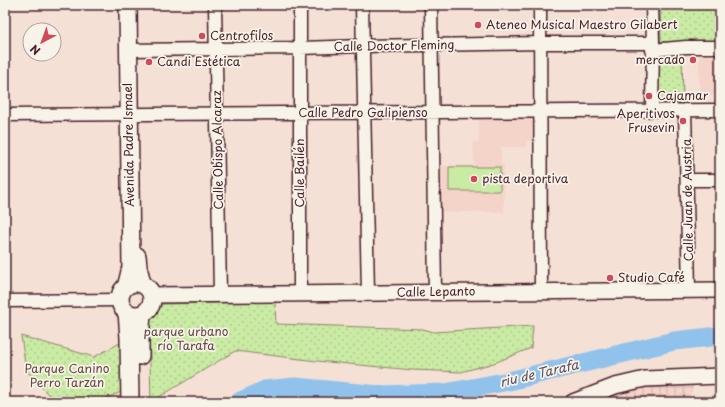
<svg xmlns="http://www.w3.org/2000/svg" width="725" height="407" font-family="'Playpen Sans',sans-serif">
<style>
.built{fill:#f4d3c9}
.industrial{fill:url(#industrial-grid)}
.park{fill:url(#park-dots);stroke:#8a8567}
.garden{fill:#caeba3;stroke:#8a8567}
.lines{fill:none;stroke-linecap:round;stroke-linejoin:round}
.river{stroke:#90c2ec;stroke-width:19}
.minor-casing{stroke:#4a1f2b;stroke-width:15}
.tertiary-casing{stroke:#4a1f2b;stroke-width:18}
.secondary-casing{stroke:#4a1f2b;stroke-width:20}
.minor{stroke:#f7f3e8;stroke-width:12}
.tertiary{stroke:#f7f3e8;stroke-width:15}
.secondary{stroke:#f7f3e8;stroke-width:17}
.poi-dot{fill:#d1495b;stroke:#f7f3e8;stroke-width:1.5}
.labels{text-anchor:middle;stroke-width:3.5;stroke-linejoin:round;paint-order:stroke}
.poi-label{font-size:12px;fill:#4a1f2b;stroke:#f7f3e8;text-anchor:start}
.street-label{font-size:12px;fill:#4a1f2b;stroke:#f7f3e8}
.park-label{font-size:12px;fill:#644843;stroke:#f7f3e8}
.water-label{font-size:13px;font-style:italic;fill:#5f5065;stroke:#f7f3e8}
</style>
<defs>
<pattern id="industrial-grid" width="8" height="8" patternUnits="userSpaceOnUse"><rect width="8" height="8" fill="#f4d3c9"/><path d="M0 4h8M4 0v8" fill="none" stroke="#d3b5ad"/></pattern>
<pattern id="park-dots" width="8" height="8" patternUnits="userSpaceOnUse"><rect width="8" height="8" fill="#caeba3"/><path d="M2 2h.1M6 6h.1" fill="none" stroke="#afc98c" stroke-width="1.8" stroke-linecap="round"/></pattern>
</defs>
<rect width="100%" height="100%" fill="#f5e0d6"/>
<filter id="ink" filterUnits="userSpaceOnUse"><feTurbulence type="fractalNoise" baseFrequency=".025" numOctaves="2"/><feDisplacementMap in="SourceGraphic" scale="8" xChannelSelector="R" yChannelSelector="G"/><feConvolveMatrix kernelMatrix="1 2 1 2 8 2 1 2 1" color-interpolation-filters="sRGB"/></filter>
<g filter="url(#ink)">
<!-- built -->
<path class="built" d="M699 56H720V96H699Z
M531 117 534 120V140L526 141V147H501V164L504 165V212H441V166H474L473 142H479V118Z"/>
<!-- industrial -->
<path class="industrial" d="M699 369 688 402H564L640 375Z"/>
<!-- park -->
<path class="park" d="M660 5H720V41L661 42Z
M682 49 683 103H658V50Z
M275 302 276 324 423 329 434 332 533 326 531 348 494 363 461 372 413 370 317 361 235 351 151 402 149 321 162 304Z
M21 336 94 357 129 338 130 388 98 402H55L26 370Z"/>
<!-- garden -->
<path class="garden" d="M449 167H500V191H449Z"/>
<g class="lines">
<!-- river -->
<path class="river" d="M239 402 265 390 295 387 380 395 445 393 509 381 674 341 720 336"/>
<defs>
<path id="minor" d="M215 5 220 294
M300 5V293
M362 5 368 293
M431 5 435 292
M540 5 541 291
M652 5 653 43 652 110
M128 50 300 48 363 46 540 43H653
M652 50 686 47H720
M685 110 689 290
M5 115 720 110
M688 180H720
M5 301 120 300"/>
<path id="tertiary" d="M152 295 720 290
M573 402 615 386 645 379 720 376"/>
<path id="secondary" d="M137 256 138 267 142 283
M120 299a16 16 0 1 1 32 0a16 16 0 1 1-32 0Z
M127 284 131 267 128 5
M127 312 129 338 130 402
M140 356V339L142 314"/>
</defs>
<!-- minor casing -->
<use href="#minor" class="minor-casing"/>
<!-- tertiary casing -->
<use href="#tertiary" class="tertiary-casing"/>
<!-- secondary casing -->
<use href="#secondary" class="secondary-casing"/>
<!-- minor -->
<use href="#minor" class="minor"/>
<!-- tertiary -->
<use href="#tertiary" class="tertiary"/>
<!-- secondary -->
<use href="#secondary" class="secondary"/>
</g>
</g>
<!-- markers -->
<g class="poi-dot">
<circle cx="478" cy="25" r="4"/>
<circle cx="202" cy="36" r="4"/>
<circle cx="693" cy="60" r="4"/>
<circle cx="149" cy="62" r="4"/>
<circle cx="649" cy="96" r="4"/>
<circle cx="683" cy="121" r="4"/>
<circle cx="474" cy="179" r="4"/>
<circle cx="610" cy="278" r="4"/>
</g>
<g class="labels">
<!-- poi labels -->
<g class="poi-label">
<text x="486" y="29">Ateneo Musical Maestro Gilabert</text>
<text x="210" y="40">Centrofilos</text>
<text x="685" y="64" text-anchor="end">mercado</text>
<text x="157" y="66">Candi Estética</text>
<text x="657" y="100">Cajamar</text>
<text x="675" y="118" text-anchor="end">Aperitivos<tspan x="675" dy="14">Frusevin</tspan></text>
<text x="482" y="183">pista deportiva</text>
<text x="618" y="282">Studio Café</text>
</g>
<!-- street labels -->
<g class="street-label">
<text transform="translate(394 46) rotate(-1)" y="4">Calle Doctor Fleming</text>
<text x="363" y="117">Calle Pedro Galipienso</text>
<text transform="translate(129 145) rotate(-91)" y="4">Avenida Padre Ismael</text>
<text transform="translate(218 150) rotate(-91)" y="4">Calle Obispo Alcaraz</text>
<text transform="translate(300 173) rotate(-90)" y="4">Calle Bailén</text>
<text transform="translate(688 200) rotate(-91)" y="4">Calle Juan de Austria</text>
<text transform="translate(436 292) rotate(-1)" y="4">Calle Lepanto</text>
</g>
<!-- park labels -->
<g class="park-label">
<text x="186" y="336">parque urbano<tspan x="186" dy="14">río Tarafa</tspan></text>
<text x="67" y="373">Parque Canino<tspan x="67" dy="14">Perro Tarzán</tspan></text>
</g>
<!-- water labels -->
<g class="water-label">
<text transform="translate(539 373) rotate(-13)" y="5">riu de Tarafa</text>
</g>
</g>
<!-- margin -->
<rect width="725" height="407" fill="none" stroke="#f7f3e8" stroke-width="20"/>
<rect x="10" y="10" width="705" height="387" fill="none" stroke="#4a1f2b" stroke-width="1.5" filter="url(#ink)"/>
<!-- north arrow -->
<g transform="translate(42 42) rotate(221)"><circle r="19" fill="#f7f3e8" stroke="#b29e9c"/>
<path d="M0-3L7 15L0 10L-7 15Z" fill="#d1495b"/>
<text y="-6" font-size="11" font-weight="bold" text-anchor="middle" fill="#4a1f2b">N</text>
</g>
</svg>
